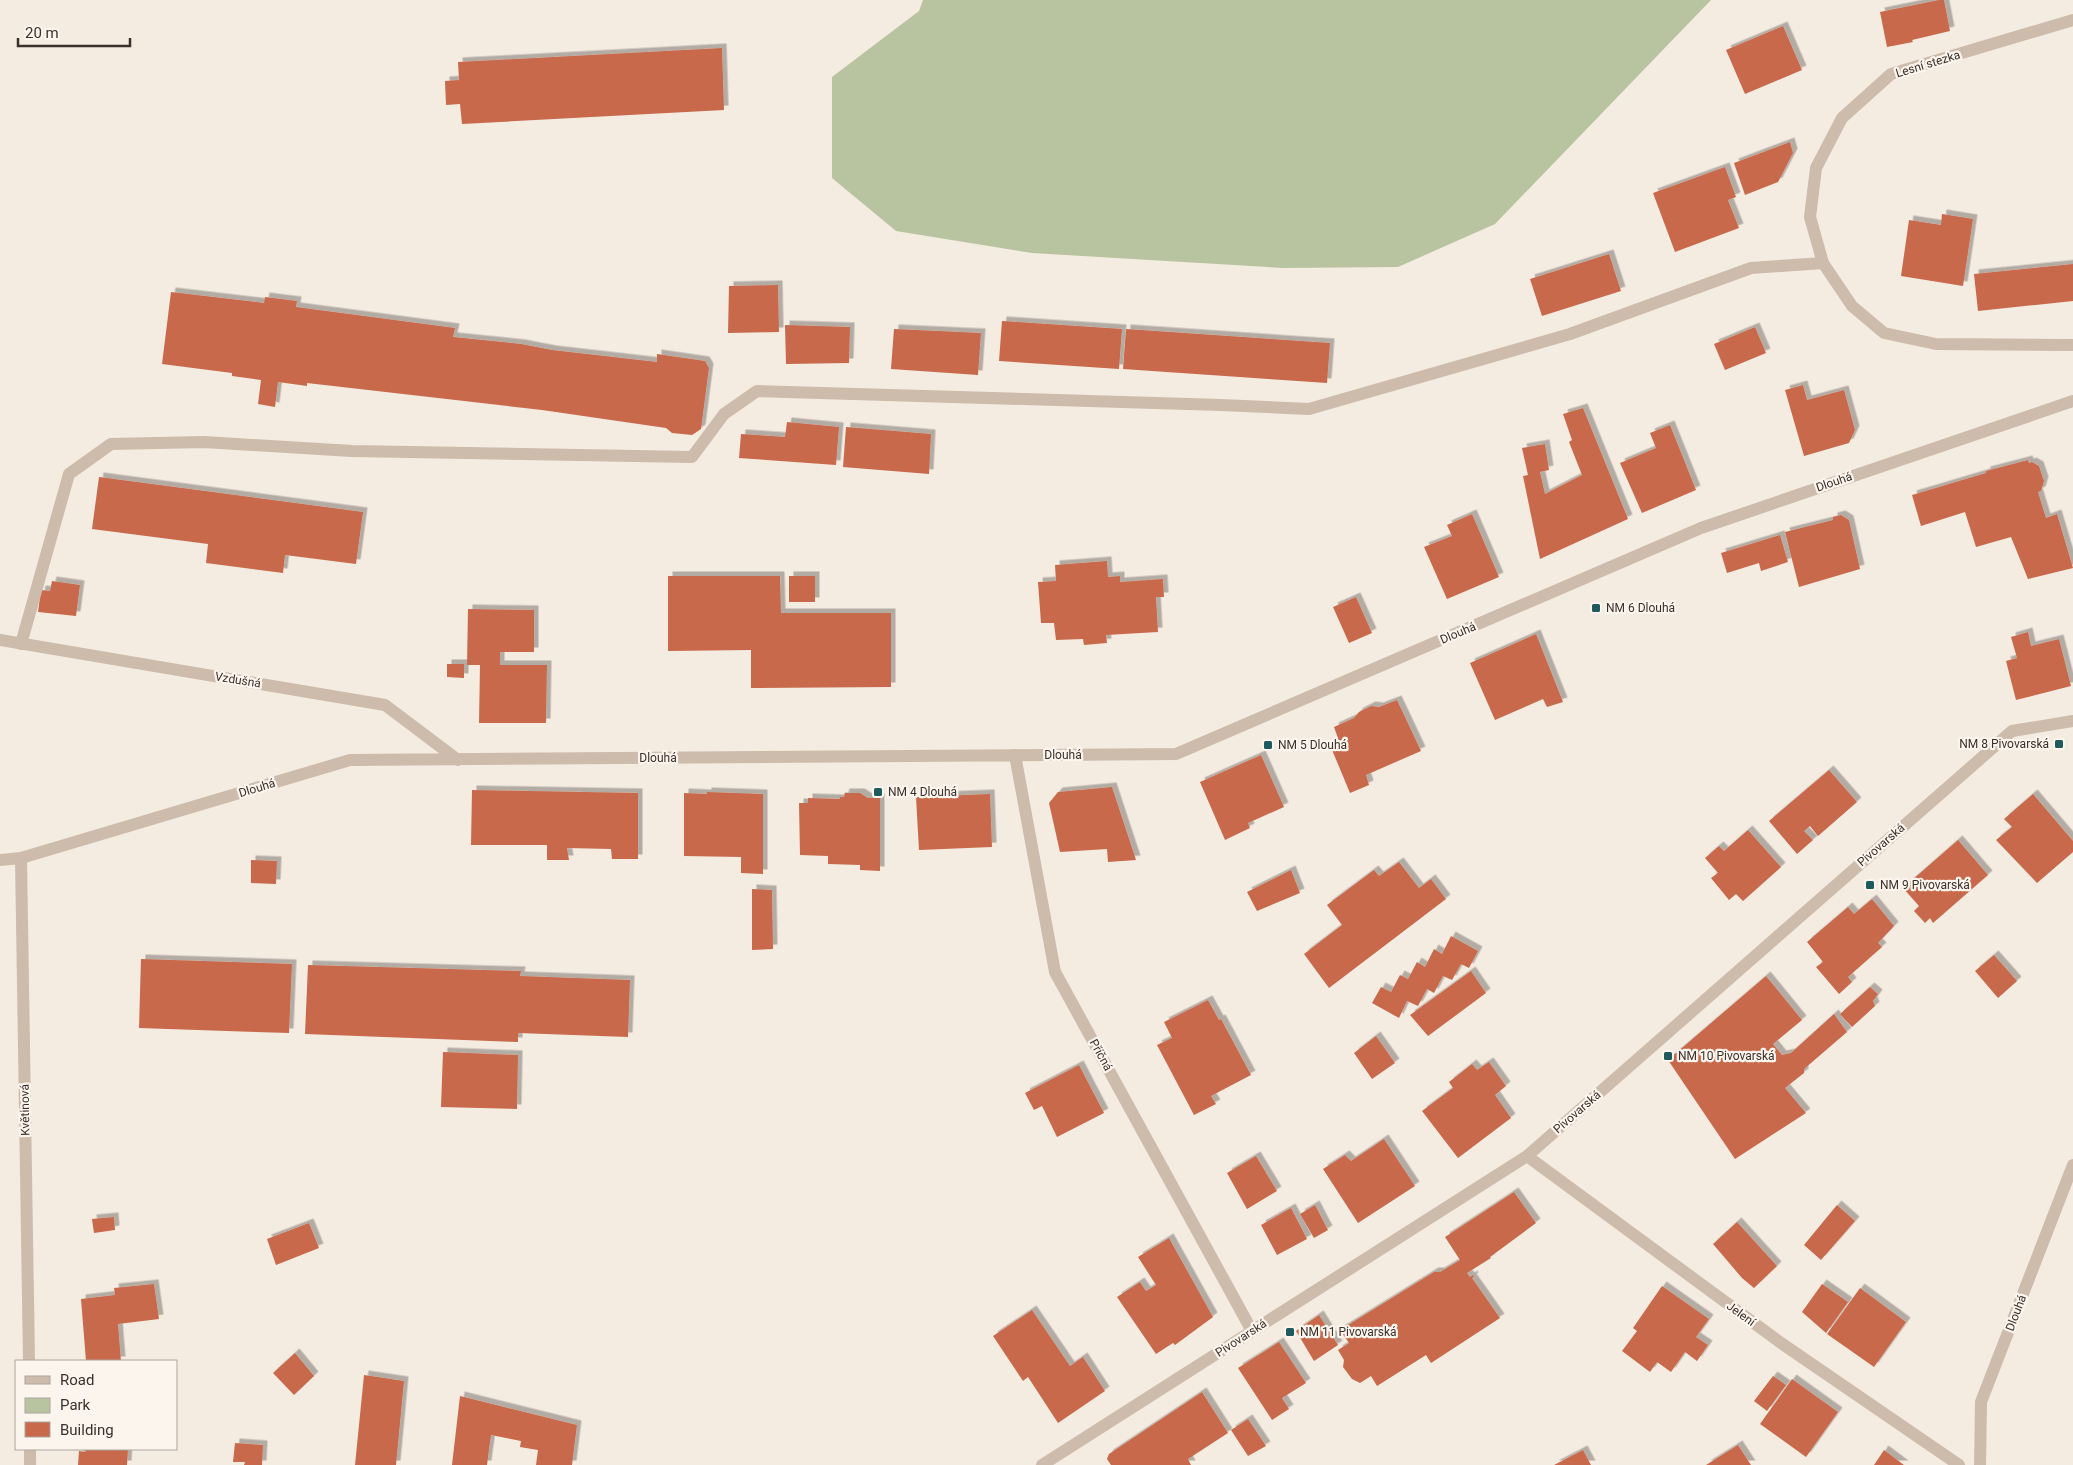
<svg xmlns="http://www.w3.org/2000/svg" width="2073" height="1465" font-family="Roboto,sans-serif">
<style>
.green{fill:#b8c4a0}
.building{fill:#c8694b;filter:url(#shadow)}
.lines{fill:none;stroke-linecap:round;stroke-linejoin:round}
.lane{stroke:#cdbbac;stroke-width:12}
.street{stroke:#cdbbac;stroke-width:12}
.poi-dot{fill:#1f5a5e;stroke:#fbf5ee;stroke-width:2}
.labels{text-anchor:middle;stroke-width:4.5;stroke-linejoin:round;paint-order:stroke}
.street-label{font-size:12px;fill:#3b302b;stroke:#fbf5ee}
.poi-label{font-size:12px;fill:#3b302b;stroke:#fbf5ee;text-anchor:start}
</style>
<defs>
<filter id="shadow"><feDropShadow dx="4.5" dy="-4.5" stdDeviation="0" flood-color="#0004"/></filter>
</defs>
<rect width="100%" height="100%" fill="#f4ebe1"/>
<!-- green -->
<path class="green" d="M923 0H1711L1495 224 1398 267 1283 268 1032 253 896 231 832 178V77L919 11Z"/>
<!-- building -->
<path class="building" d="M1939 0H1944L1950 31 1912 40 1913 42 1887 47 1880 12Z
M1783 26 1802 70 1745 94 1726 50Z
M722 48 724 110 462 124 460 104 446 105 445 81 459 80 458 62Z
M1790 142 1793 153 1778 182 1745 195 1734 163Z
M1725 167 1736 197 1728 200 1739 228 1675 252 1653 193Z
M1942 214 1973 219 1963 286 1901 276 1909 220 1941 225Z
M1609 254 1621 291 1542 316 1530 279Z
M2073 264V301L1978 311 1974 274Z
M778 285 779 332 728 333 729 286Z
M171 292 264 303 265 297 297 301 296 307 455 328 453 337 521 344 552 350 657 362V354L705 361 709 368 701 429 692 435 672 433 666 428 542 410 307 383V386L278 382 275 407 258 404 261 380 232 376V373L162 364Z
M1002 321 1122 329 1119 369 999 361Z
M785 325 850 327 849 363 786 364Z
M1755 327 1766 353 1725 370 1714 344Z
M894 329 981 333 978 375 891 369Z
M1126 329 1330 343 1327 383 1123 369Z
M1803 385 1807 400 1844 390 1855 430 1849 443 1804 456 1785 390Z
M1583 408 1628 519 1540 559 1523 476 1528 475 1522 448 1545 444 1549 470 1540 472 1545 494 1582 475 1569 442 1572 440 1563 414Z
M787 422 839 427 836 465 739 458 741 434 785 437Z
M1670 425 1696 490 1642 513 1620 463 1656 448 1650 433Z
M846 427 931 434 929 474 843 467Z
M2028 460 2029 463 2032 462 2039 466 2044 481 2041 491 2038 492 2046 518 2057 514 2073 568 2028 579 2011 537 1976 547 1965 512 1921 526 1912 495 1986 473V471Z
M99 477 363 512 356 564 285 555 283 573 206 563 208 544 92 529Z
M1472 514 1499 577 1447 599 1424 547 1452 536 1447 525Z
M1841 515 1849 520 1860 569 1799 587 1785 532 1833 520V517Z
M1780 535 1788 562 1761 571 1759 563 1727 573 1721 553Z
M1107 561 1108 577 1120 576V582L1163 579 1164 597H1156L1158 632 1106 635 1107 643 1084 645 1083 639 1056 640 1054 623H1041L1038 582 1056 581 1055 565Z
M668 576H780L781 613H891V687L751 688V650L668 651Z
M789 576H815V602H789Z
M52 581 80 585 76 616 38 612 41 590 50 591Z
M1356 597 1372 633 1349 643 1333 607Z
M468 609 534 610V652H500V665H547L546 723H479L480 665H467Z
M2028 632 2031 646 2059 639 2071 686 2016 700 2006 661 2017 658 2011 637Z
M1536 634 1563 702 1547 707 1543 699 1495 720 1470 663Z
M447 664H464V678L447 677Z
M1397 700 1421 751 1366 775 1369 785 1350 793 1330 745 1339 741 1334 727 1354 718 1359 712 1371 706 1379 707Z
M1261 755 1284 807 1248 823 1250 828 1225 840 1200 782Z
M1829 770 1857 802 1818 836 1810 826 1804 831 1813 840 1797 854 1769 821Z
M1112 787 1136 860 1108 862 1107 849 1060 852 1049 803 1058 792Z
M472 790 638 793V859H612L611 849 567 848 569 860H547V845H471Z
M707 792 763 794V874L741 873V857L684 856V793L707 794Z
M845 793H860L868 798H880V871L860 870V865L828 864V856L800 855 799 803H808V798L840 799V797H844Z
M990 794 992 847 919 850 916 797Z
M2033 794 2073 841V852L2037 883 1996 840 2012 827 2004 819Z
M1748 830 1781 867 1743 901 1736 894 1729 900 1711 878 1718 873 1705 858 1719 846 1724 851Z
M1958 840 1988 875 1933 923 1930 918 1925 923 1914 911 1919 906 1903 888Z
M251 860 277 861 276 884 251 883Z
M1399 862 1419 888 1431 879 1446 899 1329 988 1304 954 1342 925 1327 905 1374 870 1379 876Z
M1291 870 1300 893 1257 911 1247 892Z
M752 889 772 890 773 949 752 950Z
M1872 899 1894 926 1878 943 1882 947 1848 977 1852 982 1839 994 1816 967 1823 962 1807 942 1848 907 1854 914Z
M1451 936 1478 951 1469 968 1461 964 1452 980 1443 976 1434 993 1427 989 1418 1006 1407 1001 1399 1018 1372 1003 1381 987 1391 992 1400 975 1408 979 1417 962 1425 967 1434 949 1442 954Z
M1994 955 2017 981 1998 998 1975 971Z
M141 959 292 964 289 1033 139 1028Z
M308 965 521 971 520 976 630 980 628 1037 518 1033V1042L305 1034Z
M1471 971 1486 993 1428 1036 1410 1015Z
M1766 976 1802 1020 1773 1044 1782 1055 1791 1053 1834 1014 1847 1032 1804 1069V1073L1785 1088 1806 1113 1735 1159 1668 1060Z
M1870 987 1878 994 1873 1001 1875 1006 1852 1027 1840 1014Z
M1208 1000 1219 1020 1221 1019 1251 1075 1211 1096 1216 1104 1194 1115 1157 1045 1172 1038 1164 1022Z
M1376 1036 1395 1063 1372 1079 1354 1053Z
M443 1052 518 1055 517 1109 441 1107Z
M1489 1062 1506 1086 1495 1095 1511 1118 1458 1158 1422 1111 1453 1088 1449 1082 1472 1064 1477 1070Z
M1079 1065 1104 1113 1057 1137 1042 1106 1034 1110 1025 1093Z
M1384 1139 1415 1186 1358 1223 1323 1169 1345 1155 1351 1161Z
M1256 1156 1277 1191 1247 1209 1227 1173Z
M1514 1192 1536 1223 1490 1257 1491 1258 1467 1273 1470 1277 1473 1275 1474 1277 1472 1278 1500 1318 1431 1363 1426 1355 1377 1386 1371 1376 1360 1383 1352 1379 1343 1367 1344 1360 1338 1350 1349 1343 1340 1330 1434 1272H1440L1460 1260 1445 1237Z
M1315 1205 1328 1230 1314 1238 1300 1214Z
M1837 1205 1855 1221 1821 1260 1804 1245Z
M1291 1208 1307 1239 1277 1255 1261 1225Z
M114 1217 115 1230 94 1233 92 1219Z
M1737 1222 1777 1266 1754 1288 1742 1278 1713 1244Z
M309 1223 319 1248 276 1265 267 1239Z
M1169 1238 1213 1317 1175 1345 1173 1343 1156 1354 1117 1297 1140 1282 1146 1291 1156 1285 1138 1257Z
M154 1284 159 1319 118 1324 121 1361H86L81 1299 115 1295 114 1288Z
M1822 1284 1848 1302 1826 1333 1802 1312Z
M1662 1286 1709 1319 1696 1337 1708 1345 1697 1361 1685 1352 1671 1372 1657 1362 1650 1372 1622 1351 1637 1331 1633 1328Z
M1860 1288 1906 1322 1874 1367 1827 1334Z
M1032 1310 1070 1366 1083 1357 1105 1391 1058 1423 1028 1377 1023 1381 993 1336Z
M1319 1315 1338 1345 1314 1361 1296 1331Z
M1279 1342 1306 1383 1282 1398 1289 1409 1272 1420 1238 1368Z
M295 1353 314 1376 294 1395 273 1373Z
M364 1375 404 1381 396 1465H355Z
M1773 1376 1786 1385 1767 1411 1754 1401Z
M1792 1379 1838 1412 1806 1457 1760 1424Z
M1202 1392 1228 1433 1188 1459 1191 1465H1111L1107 1459 1109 1454Z
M460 1396 577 1425 572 1465H536L538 1450 520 1447 521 1441 491 1435 487 1465H452Z
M1248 1419 1266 1446 1248 1456 1231 1430Z
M235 1443 263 1445 262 1465H244L245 1462H233Z
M1738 1445 1751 1465H1706Z
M86 1449H128L127 1465H78L79 1451 86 1452Z
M1583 1450 1591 1465H1554Z
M1884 1450 1904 1465H1874Z"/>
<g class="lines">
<!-- lane -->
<path class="lane" d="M21 644 69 474 111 444 204 442 352 451 692 457 724 414 757 391 1221 405 1309 409 1570 334 1751 268 1823 263"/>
<!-- street -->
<path class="street" d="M2073 20 1891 74 1842 118 1816 168 1810 217 1823 263 1852 306 1884 333 1936 344 2073 345
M0 640 385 705 458 760
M1015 755 1055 972 1252 1331
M21 858 29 1361
M0 860 21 858 350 760 1176 754 1701 528 2073 401
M1527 1156 1781 1343 1959 1465
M30 1449V1465
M1042 1465 1527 1156 2012 731 2073 721
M1980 1465 1981 1402 2073 1165"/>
</g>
<!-- markers -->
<g class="poi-dot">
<rect x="1591" y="603" width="10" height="10" rx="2.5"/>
<rect x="2054" y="739" width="10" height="10" rx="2.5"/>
<rect x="1263" y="740" width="10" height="10" rx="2.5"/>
<rect x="873" y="787" width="10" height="10" rx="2.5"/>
<rect x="1865" y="880" width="10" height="10" rx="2.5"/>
<rect x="1663" y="1051" width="10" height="10" rx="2.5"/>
<rect x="1285" y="1327" width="10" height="10" rx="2.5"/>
</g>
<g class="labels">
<!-- street labels -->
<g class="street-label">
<text transform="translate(1928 64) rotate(-17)" y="4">Lesní stezka</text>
<text transform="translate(1834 482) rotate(-19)" y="4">Dlouhá</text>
<text transform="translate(1458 633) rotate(-23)" y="4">Dlouhá</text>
<text transform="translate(238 680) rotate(9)" y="4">Vzdušná</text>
<text x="1063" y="759">Dlouhá</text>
<text x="658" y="762">Dlouhá</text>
<text transform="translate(257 788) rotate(-17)" y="4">Dlouhá</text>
<text transform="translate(1881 845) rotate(-41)" y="4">Pivovarská</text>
<text transform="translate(1101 1055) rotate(61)" y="4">Příčná</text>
<text transform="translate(25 1110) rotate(-91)" y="4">Květinová</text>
<text transform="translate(1577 1112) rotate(-41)" y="4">Pivovarská</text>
<text transform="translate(2016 1313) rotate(-69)" y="4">Dlouhá</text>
<text transform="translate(1741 1314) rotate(36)" y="4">Jelení</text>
<text transform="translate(1241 1338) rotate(-33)" y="4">Pivovarská</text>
</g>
<!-- poi labels -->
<g class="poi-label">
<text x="1606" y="612">NM 6 Dlouhá</text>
<text x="2049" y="748" text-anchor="end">NM 8 Pivovarská</text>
<text x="1278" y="749">NM 5 Dlouhá</text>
<text x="888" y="796">NM 4 Dlouhá</text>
<text x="1880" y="889">NM 9 Pivovarská</text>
<text x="1678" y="1060">NM 10 Pivovarská</text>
<text x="1300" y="1336">NM 11 Pivovarská</text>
</g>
</g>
<!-- legend -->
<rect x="15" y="1360" width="162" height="90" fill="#fbf5ee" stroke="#aea6a0"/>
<rect x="25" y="1376" width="25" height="8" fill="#cdbbac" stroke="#aea6a0"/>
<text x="60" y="1385" font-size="15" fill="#3b302b">Road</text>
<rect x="25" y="1398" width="25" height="15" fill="#b8c4a0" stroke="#aea6a0"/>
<text x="60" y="1410" font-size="15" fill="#3b302b">Park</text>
<rect x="25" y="1422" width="25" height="15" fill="#c8694b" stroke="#aea6a0"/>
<text x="60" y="1435" font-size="15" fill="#3b302b">Building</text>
<!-- scale -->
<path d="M18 38v8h112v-8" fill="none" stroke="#3b302b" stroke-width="2.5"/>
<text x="25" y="38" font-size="15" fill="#3b302b" stroke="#fbf5ee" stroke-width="4" paint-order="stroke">20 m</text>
</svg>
